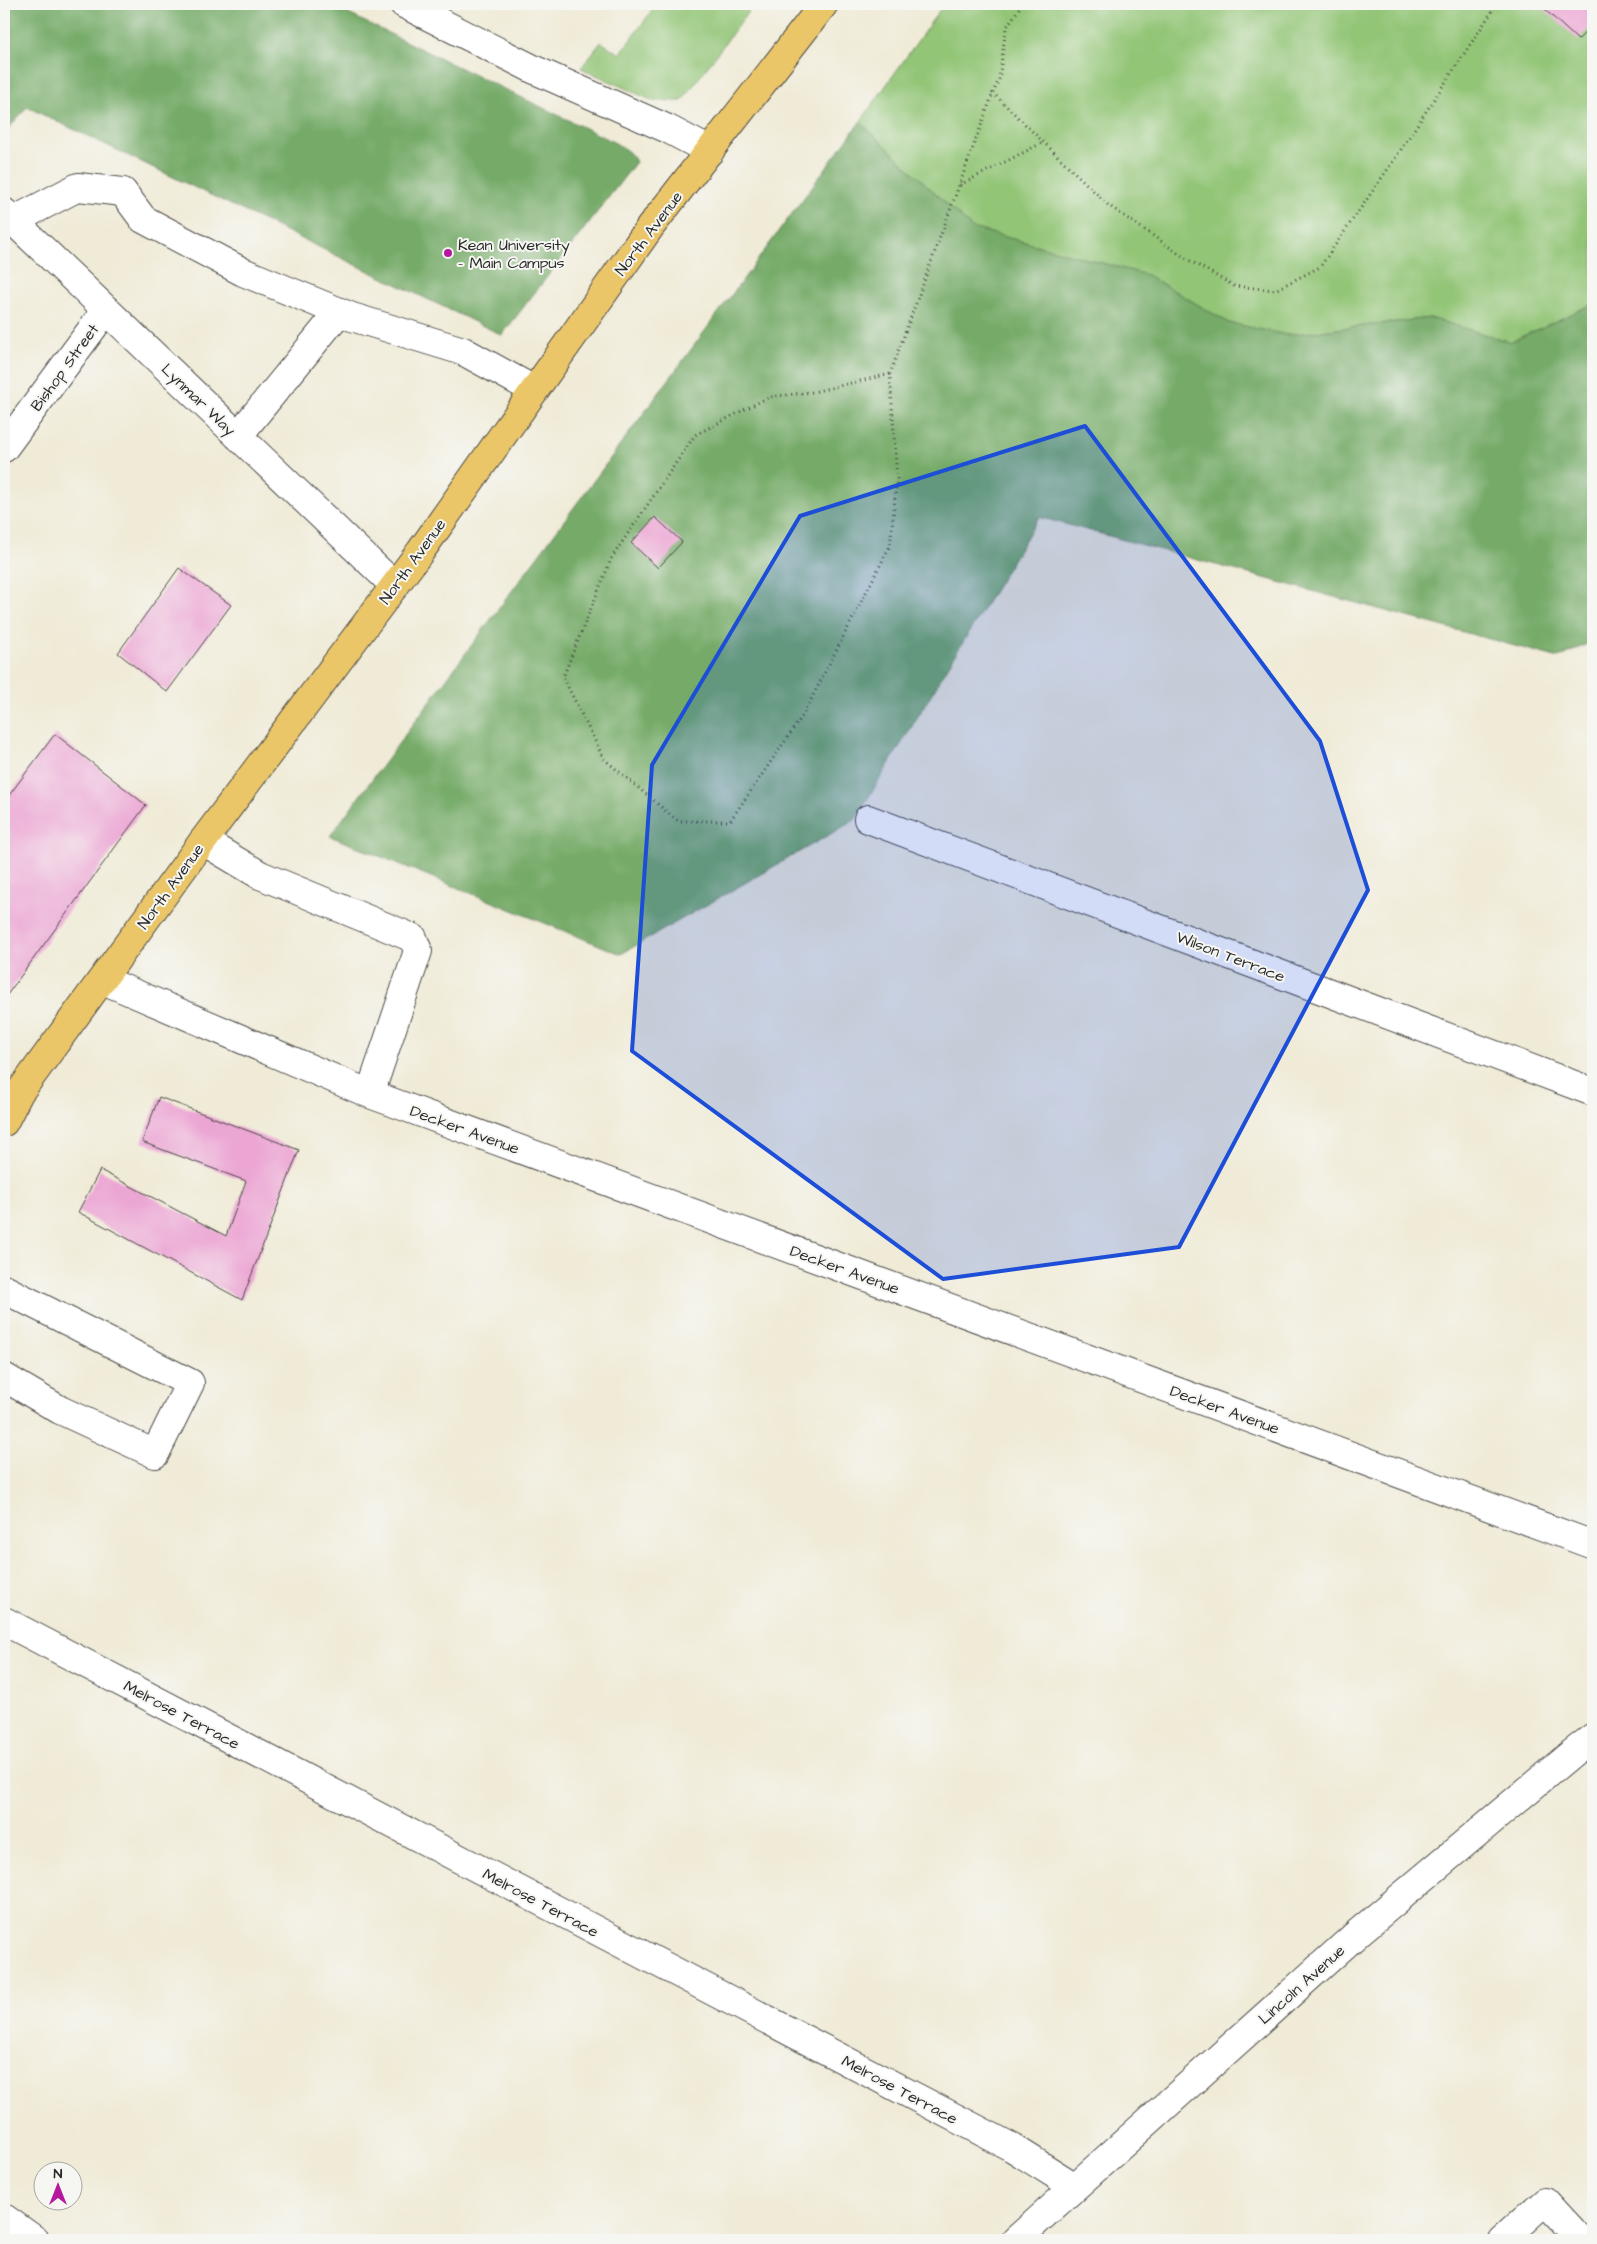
<svg xmlns="http://www.w3.org/2000/svg" width="1597" height="2244" font-family="'Architects Daughter',sans-serif">
<style>
.green{fill:#92c576;stroke:#5e7850}
.forest{fill:#75aa67;stroke:#506a49}
.building{fill:#eca6d4}
.lines{fill:none;stroke-linecap:round;stroke-linejoin:round}
.minor-casing{stroke:#494845;stroke-width:30}
.major-casing{stroke:#494845;stroke-width:30}
.path{stroke:#494845;stroke-width:3;stroke-dasharray:1 4;stroke-linecap:butt}
.minor{stroke:#fff;stroke-width:28}
.major{stroke:#ebc669;stroke-width:28}
.marked{fill:#1d4ed8;fill-opacity:0.2;stroke:#1d4ed8;stroke-width:4;stroke-linejoin:round}
.poi-dot{fill:#b5179e;stroke:#f6f6f2;stroke-width:2}
.labels{text-anchor:middle;stroke-width:4;stroke-linejoin:round;paint-order:stroke}
.street-label{font-size:16px;fill:#2b2b2b;stroke:#f6f6f2}
.poi-label{font-size:16px;fill:#2b2b2b;stroke:#f6f6f2;text-anchor:start}
</style>
<rect width="100%" height="100%" fill="#f6f6f2"/>
<filter id="ink" filterUnits="userSpaceOnUse"><feTurbulence type="fractalNoise" baseFrequency=".02" numOctaves="2"/><feDisplacementMap in="SourceGraphic" scale="10" xChannelSelector="R" yChannelSelector="G"/><feConvolveMatrix kernelMatrix="1 2 1 2 8 2 1 2 1" color-interpolation-filters="sRGB"/></filter>
<filter id="wash" filterUnits="userSpaceOnUse"><feTurbulence type="fractalNoise" baseFrequency=".0096" numOctaves="4" result="noise"/><feDisplacementMap in="SourceGraphic" scale="20" xChannelSelector="R" yChannelSelector="G"/><feGaussianBlur stdDeviation="1.12" result="paint"/><feColorMatrix in="noise" values="0 0 0 0 0 0 0 0 0 0 0 0 0 0 0 0 0 1.4 0 .05"/><feComposite in="paint" operator="in"/></filter>
<g filter="url(#wash)">
<rect width="100%" height="100%" fill="#f0ebd7"/>
<!-- green -->
<path class="green" d="M657 4H754L682 101H653L581 68 601 42 620 54Z
M944 4H1593V304L1510 342 1430 318 1287 335 1229 323 1147 275 972 228 860 122Z"/>
<!-- forest -->
<path class="forest" d="M4 4H328L591 131C604 138 630 147 636 162L502 335 27 107 4 134Z
M860 122 972 228 1147 275 1229 323 1287 335 1430 318 1510 342 1593 304V641L1559 658 1039 517 855 820 621 954 330 836Z"/>
<g id="blocks">
<!-- building -->
<path class="building" d="M1543 4H1593V24L1578 40 1541 6Z
M655 517 682 542 658 568 631 543Z
M179 568 231 605 167 692 118 653Z
M55 734 146 805 4 999V802Z
M159 1097 299 1150 242 1300 78 1212 100 1170 226 1236 246 1181 142 1142Z"/>
</g>
</g>
<g filter="url(#ink)">
<use href="#blocks" fill-opacity="0" stroke="#494845" stroke-width="1"/>
<g class="lines">
<defs>
<path id="minor" d="M404 4 535 70 668 129 710 151
M4 212 395 586
M13 221 78 187 123 192 143 219 243 272 352 317 463 351 534 390
M238 436 339 312
M4 448 106 310
M868 819 1593 1092
M203 841 260 875 413 938 418 951 370 1094
M103 980 370 1094 1593 1545
M4 1289 190 1383 155 1454 60 1410 4 1377
M4 1621 1013 2148 1075 2187
M4 2218 35 2240
M1016 2240 1359 1932 1571 1754 1593 1737
M1502 2240 1545 2201 1581 2240"/>
<path id="major" d="M4 1122 19 1093 203 841 420 552 651 226 824 4"/>
</defs>
<!-- minor casing -->
<use href="#minor" class="minor-casing"/>
<!-- major casing -->
<use href="#major" class="major-casing"/>
<!-- path -->
<path class="path" d="M1022 4 1006 28 999 79 993 93 1108 205 1187 259 1234 286 1275 290 1320 267 1392 163 1497 4
M960 185 1044 142
M890 374 813 392 769 397 695 435 612 557 563 677 604 759 678 821H730L803 715 890 546 897 479 890 374 993 93"/>
<!-- minor -->
<use href="#minor" class="minor"/>
<!-- major -->
<use href="#major" class="major"/>
</g>
</g>
<!-- marked area -->
<path class="marked" d="M1085 426 1320 741 1368 890 1179 1247 943 1279 632 1051 652 765 800 516Z"/>
<!-- markers -->
<circle class="poi-dot" cx="448" cy="253" r="5"/>
<g class="labels">
<!-- street labels -->
<g class="street-label">
<text transform="translate(648 233) rotate(-53)" y="6">North Avenue</text>
<text transform="translate(64 367) rotate(-54)" y="6">Bishop Street</text>
<text transform="translate(199 399) rotate(44)" y="6">Lynmar Way</text>
<text transform="translate(412 561) rotate(-54)" y="6">North Avenue</text>
<text transform="translate(170 886) rotate(-54)" y="6">North Avenue</text>
<text transform="translate(1231 956) rotate(21)" y="6">Wilson Terrace</text>
<text transform="translate(465 1129) rotate(20)" y="6">Decker Avenue</text>
<text transform="translate(845 1269) rotate(20)" y="6">Decker Avenue</text>
<text transform="translate(1225 1409) rotate(20)" y="6">Decker Avenue</text>
<text transform="translate(182 1714) rotate(28)" y="6">Melrose Terrace</text>
<text transform="translate(541 1902) rotate(28)" y="6">Melrose Terrace</text>
<text transform="translate(1301 1984) rotate(-42)" y="6">Lincoln Avenue</text>
<text transform="translate(900 2089) rotate(28)" y="6">Melrose Terrace</text>
</g>
<!-- poi labels -->
<g class="poi-label">
<text x="458" y="250">Kean University<tspan x="458" dy="18">- Main Campus</tspan></text>
</g>
</g>
<!-- margin -->
<rect width="1597" height="2244" fill="none" stroke="#f6f6f2" stroke-width="20"/>
<!-- north arrow -->
<g transform="translate(58 2186)"><circle r="24" fill="#f6f6f2" stroke="#a5a5a2"/>
<path d="M0-4L9 19L0 12L-9 19Z" fill="#b5179e"/>
<text y="-8" font-size="14" font-weight="bold" text-anchor="middle" fill="#2b2b2b">N</text>
</g>
</svg>
